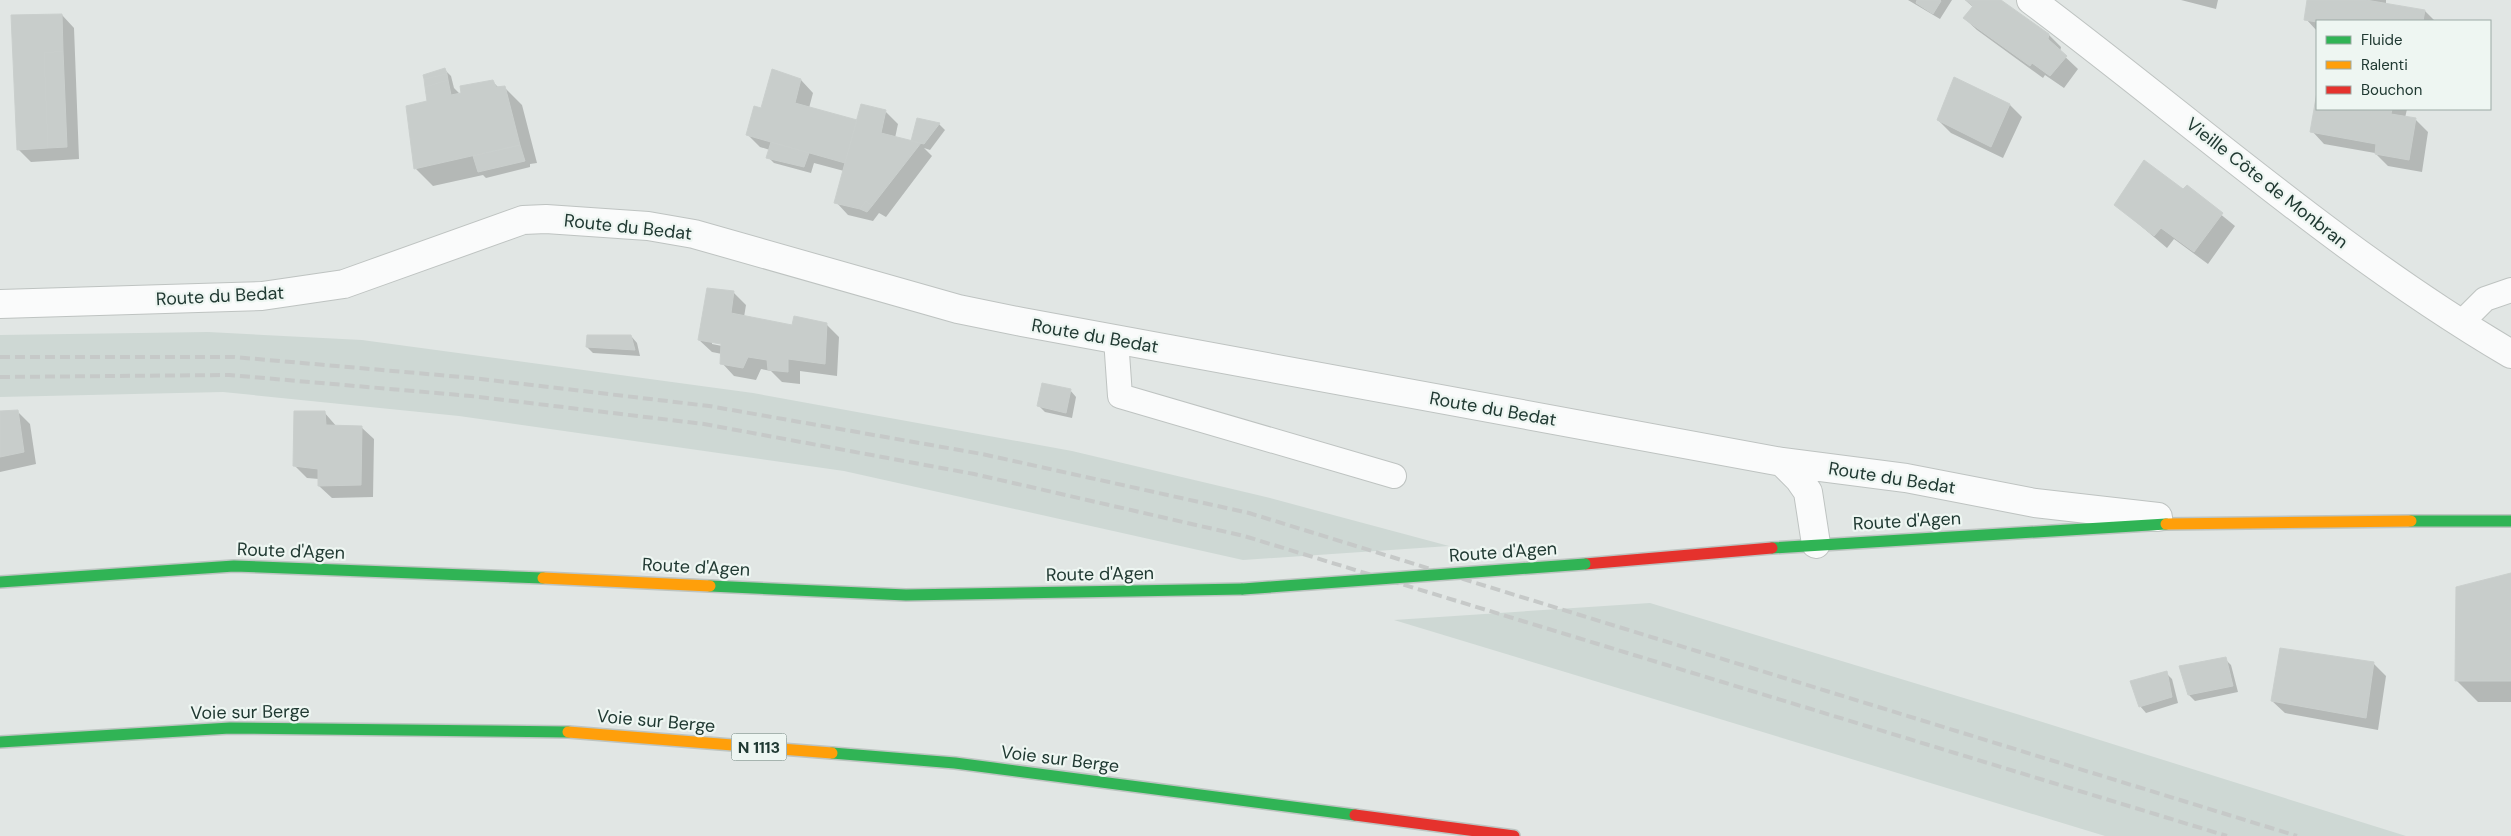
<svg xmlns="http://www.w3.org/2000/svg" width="2511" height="836" font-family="'DM Sans',sans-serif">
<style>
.built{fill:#ced8d4}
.shadow{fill:#0003;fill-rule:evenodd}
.building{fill:#c8cdcb;stroke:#cacfcd}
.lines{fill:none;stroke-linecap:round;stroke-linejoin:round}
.lane-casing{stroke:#bec3c1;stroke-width:26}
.street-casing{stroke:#bec3c1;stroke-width:30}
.fast-casing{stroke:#bdc4c1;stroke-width:14}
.slow-casing{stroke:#bdc4c1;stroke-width:14}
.jam-casing{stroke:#bdc4c1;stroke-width:14}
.lane{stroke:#fafbfb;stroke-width:24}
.street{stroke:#fafbfb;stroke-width:28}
.fast{stroke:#30b455;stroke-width:11}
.slow{stroke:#ff9f0a;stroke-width:11}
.jam{stroke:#e5322d;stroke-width:11}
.rail{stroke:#c6c9c8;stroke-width:4;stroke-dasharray:10 5;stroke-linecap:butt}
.fast-bridge-casing{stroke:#bdc4c1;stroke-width:14;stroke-linecap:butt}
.fast-bridge{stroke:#30b455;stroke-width:11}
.labels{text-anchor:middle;stroke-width:4.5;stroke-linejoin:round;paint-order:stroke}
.shield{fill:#eef6f2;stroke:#5e726c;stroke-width:1}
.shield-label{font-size:16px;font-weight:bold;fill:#203932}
.street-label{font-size:18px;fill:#203932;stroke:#eef6f2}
</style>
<rect width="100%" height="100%" fill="#e1e6e4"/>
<!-- built -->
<path class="built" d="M208 332 362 340 753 393 1072 451 1266 497 1449 546 1243 560 844 471 459 416 223 392 0 397V335Z
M1650 603 2020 715 2406 836H2105L1394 620Z"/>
<!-- shadow -->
<path class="shadow" d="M1908 0H1952L1940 19Z
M1965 0H1999L2049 35 2061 47 2060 52 2078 69 2064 88 2045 75 2043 78 1977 30 1964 18 1973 7Z
M2181 0H2218L2216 9Z
M2309 0H2386V4L2425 11 2435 21H2317V31L2306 19Z
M62 15 74 28 79 159 31 162 18 149Z
M445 70 451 76 454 88 460 94 492 81 499 88 504 87 522 105 537 163 530 164V167L486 178 483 175 433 186 415 168 429 102Z
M1955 79 2010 105 2022 117 2003 158 1951 133 1938 120Z
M801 80 813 93 809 108 858 121 885 111 898 124 895 138 912 142 918 119 939 124 945 130 930 150 924 148 932 156 886 217 879 213 873 221 848 215 836 202 844 171 814 163 811 173 774 163 768 157 770 150 760 147 747 134 762 110Z
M2317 100V109H2407L2405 118 2416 120 2428 132 2422 172 2388 166 2375 153 2324 144 2312 131Z
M2187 187 2235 226 2208 264 2174 239 2167 248 2116 205 2183 191Z
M733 292 746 305 744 317 793 327 826 324 839 337 837 376 800 371V384L782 382 771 371 761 369 756 380 734 376 722 363V354L712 352 699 340ZM712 341 727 344V347L712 344Z
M631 336 637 343 640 356 593 353 587 347Z
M1070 390 1076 397 1072 418 1045 412 1038 405Z
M17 411 30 424 36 464 0 472V412Z
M324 412 337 427H361L374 439 373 497 332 498 319 486V479L307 478 294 465Z
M2511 574V702H2478L2456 680Z
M2225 659 2231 665 2238 692 2195 701 2189 695Z
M2373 663 2386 676 2378 730 2285 713 2272 701Z
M2166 673 2172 679 2178 703 2146 713 2140 706Z"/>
<!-- building -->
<path class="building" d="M1917 0H1940L1941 1 1933 14 1916 3Z
M1966 0H2001L2049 34 2048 39 2067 56 2050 76 2032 63 2030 66 1963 18 1973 6Z
M2307 0H2366L2425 10 2423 21 2317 22 2304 20Z
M62 14 63 51 44 53 48 148 17 150 11 15Z
M63 51 67 147 48 148 44 53Z
M445 68 447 74 424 79 423 75Z
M772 69 801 79 795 103 857 120 845 163 746 135 754 106 761 108Z
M447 74 448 80 425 87 424 79Z
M1954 77 2010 104 1991 147 1937 120Z
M448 80 451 95 461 93 460 86 493 80 496 87 505 86 520 145 414 169 406 106 427 101 425 87Z
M2317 92V109H2392L2391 114 2416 118 2409 160 2375 154 2376 144 2310 132Z
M861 104 886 110 881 133 921 143 872 206 866 201 860 209 834 203Z
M917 118 940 123 924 144 911 141Z
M771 142 809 153 804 167 766 158Z
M520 145 525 161 478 172 473 156Z
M2144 160 2183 189 2187 185 2223 213 2194 252 2161 228 2154 236 2114 205Z
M866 201 872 206 867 212 860 209Z
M707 288 734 291 731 313 792 325 794 316 827 323 825 364 788 359V372L768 370 767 360 748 357 743 368 720 364 721 344 698 340Z
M587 335H631L635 350 586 347Z
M1042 383 1071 389 1066 413 1037 406Z
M18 410 24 452 0 457V411Z
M294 411H325L326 425 362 426 361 485 318 486V469L293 466Z
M2511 573V681H2455L2456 587Z
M2280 648 2374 662 2366 718 2271 701Z
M2226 657 2233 686 2188 695 2179 666Z
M2167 671 2172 697 2139 707 2130 681Z"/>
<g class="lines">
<defs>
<path id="lane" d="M2460 324 2485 299 2511 290
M1116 339 1120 396 1394 476"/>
<path id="street" d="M2031 0C2190 119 2339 253 2511 354
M0 304 262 296 344 284 523 220 546 219 648 226 694 234 958 309 1022 322 1782 462 1906 478 2035 503 2158 517
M1782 462 1799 479 1808 492 1816 544"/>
<path id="fast" d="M2411 521H2511
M1772 548 2166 524
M0 582 234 566 543 578
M710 586 906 595 1243 589
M0 742 230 728 568 732
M832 753 955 763 1355 815"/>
<path id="slow" d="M2166 524 2411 521
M543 578 710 586
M568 732 832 753"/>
<path id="jam" d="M1585 564 1772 548
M1355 815 1514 836"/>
</defs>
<!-- lane casing -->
<use href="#lane" class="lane-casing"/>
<!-- street casing -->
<use href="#street" class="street-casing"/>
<!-- fast casing -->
<use href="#fast" class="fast-casing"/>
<!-- slow casing -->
<use href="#slow" class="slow-casing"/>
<!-- jam casing -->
<use href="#jam" class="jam-casing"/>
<!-- lane -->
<use href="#lane" class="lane"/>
<!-- street -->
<use href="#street" class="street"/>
<!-- fast -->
<use href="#fast" class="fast"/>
<!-- slow -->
<use href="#slow" class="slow"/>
<!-- jam -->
<use href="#jam" class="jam"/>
<!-- rail -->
<path class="rail" d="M0 357H234L473 378 709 406 982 454 1249 513 2297 836
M0 377 229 375 471 396 704 424 974 474 1244 536 2227 836"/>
<defs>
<path id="fast-bridge" d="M1243 589 1585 564"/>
</defs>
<!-- fast-bridge casing -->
<use href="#fast-bridge" class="fast-bridge-casing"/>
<!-- fast-bridge -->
<use href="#fast-bridge" class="fast-bridge"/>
</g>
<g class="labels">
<!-- shield labels -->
<rect class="shield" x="731.5" y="733.5" width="55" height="27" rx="4"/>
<g class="shield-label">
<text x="759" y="753">N 1113</text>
</g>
<!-- street labels -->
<g class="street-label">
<text transform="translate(2267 183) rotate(38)" y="6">Vieille Côte de Monbran</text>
<text transform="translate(628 227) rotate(6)" y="6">Route du Bedat</text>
<text transform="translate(220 296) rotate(-3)" y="6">Route du Bedat</text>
<text transform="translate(1095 336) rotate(10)" y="6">Route du Bedat</text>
<text transform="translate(1493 409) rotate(10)" y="6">Route du Bedat</text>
<text transform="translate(1892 478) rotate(9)" y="6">Route du Bedat</text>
<text transform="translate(1907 521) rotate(-3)" y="6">Route d'Agen</text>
<text transform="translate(291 551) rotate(2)" y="6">Route d'Agen</text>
<text transform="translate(1503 552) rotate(-4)" y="6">Route d'Agen</text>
<text transform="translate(696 567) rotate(3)" y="6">Route d'Agen</text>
<text transform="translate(1100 574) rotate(-1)" y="6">Route d'Agen</text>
<text transform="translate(250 712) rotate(-1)" y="6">Voie sur Berge</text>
<text transform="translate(656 721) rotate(5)" y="6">Voie sur Berge</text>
<text transform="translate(1060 759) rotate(7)" y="6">Voie sur Berge</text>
</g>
</g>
<!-- legend -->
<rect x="2316" y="20" width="175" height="90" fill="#eef6f2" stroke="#9caaa5"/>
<rect x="2326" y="36" width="25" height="8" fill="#30b455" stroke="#9caaa5"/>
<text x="2361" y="45" font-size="15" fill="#203932">Fluide</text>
<rect x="2326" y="61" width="25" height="8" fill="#ff9f0a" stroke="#9caaa5"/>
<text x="2361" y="70" font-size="15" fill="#203932">Ralenti</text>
<rect x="2326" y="86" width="25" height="8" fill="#e5322d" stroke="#9caaa5"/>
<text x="2361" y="95" font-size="15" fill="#203932">Bouchon</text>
</svg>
